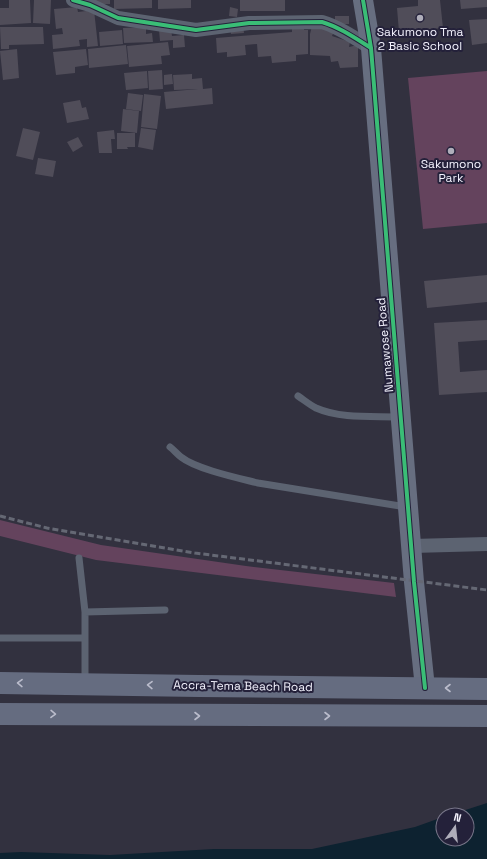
<svg xmlns="http://www.w3.org/2000/svg" width="487" height="859" font-family="'Space Grotesk',sans-serif">
<style>
.green{fill:#64435d}
.water{fill:#0d2230}
.building{fill:#504d59}
.lines{fill:none;stroke-linecap:round;stroke-linejoin:round}
.lane{stroke:#5c6371;stroke-width:7}
.street{stroke:#5c6371;stroke-width:14}
.secondary{stroke:#676e80;stroke-width:20}
.primary{stroke:#656c80;stroke-width:22}
.rail{stroke:#656874;stroke-width:3;stroke-dasharray:6 3;stroke-linecap:butt}
.cycleway-casing{stroke:#24213a;stroke-width:6}
.cycleway{stroke:#3abd76;stroke-width:4}
.oneway{stroke:#babccb}
.poi-dot{fill:#afaeba;stroke:#24213a;stroke-width:1.5}
.labels{text-anchor:middle;stroke-width:4;stroke-linejoin:round;paint-order:stroke}
.poi-label{font-size:12px;fill:#f3f2fd;stroke:#24213a}
.street-label{font-size:12px;fill:#f3f2fd;stroke:#24213a}
</style>
<rect width="100%" height="100%" fill="#32313f"/>
<!-- green -->
<path class="green" d="M487 71V223L423 229 408 78Z
M0 520 101 545 246 566 394 583 396 597 96 560 0 536Z"/>
<!-- water -->
<path class="water" d="M487 803V859H0V853L21 852 110 855 214 849H312L415 827 443 817V839H467V815H450Z"/>
<!-- building -->
<path class="building" d="M9 0H30L31 23 0 25V8H9Z
M34 0H51L50 24 33 23Z
M93 0H110V4H93Z
M114 0H152V8L114 9Z
M158 0H191V8L158 9Z
M240 0H285V11H240Z
M418 0H440L443 28 399 32 397 8 418 6Z
M460 0H487V7L461 9Z
M77 7 78 12 94 10 98 46 87 47V39L79 40 80 46 53 49 52 35 63 34 62 28 56 29 54 9Z
M230 7 238 9 237 17 229 16Z
M335 16H349V24H335Z
M487 19V43L472 45 469 20Z
M304 25V30H308V54L296 55V61L272 63 271 56 258 57 257 44 245 45 246 55 227 57V52L217 53 216 38 292 32V26Z
M243 26 244 33 231 34 230 27Z
M312 26 334 31 332 36 350 42 349 47 358 45V67L340 68 338 61 331 62 330 56 310 55V34Z
M0 27H43L44 44 9 45V49H1Z
M146 27V34L152 33 153 42 124 43 123 28Z
M171 29 172 36 184 35 185 47 173 48V40L160 41 159 30Z
M122 30 123 44 100 46 99 32Z
M168 42 170 55 161 56 162 64 129 67 127 46Z
M126 45 128 64 89 68 88 49Z
M17 49 19 78 3 80 0 51Z
M86 49 88 65 75 67V73L56 75 53 52Z
M162 70 163 89 149 90 148 71Z
M147 71 148 88 126 90 124 73Z
M172 74 173 84 164 85V75Z
M192 74V79L202 78 203 89 212 88 213 104 166 109 164 92 198 89 174 90 173 75Z
M128 93 143 95 141 111 126 109Z
M144 94 161 96 157 129 141 127Z
M80 100 82 108 86 107 89 119 67 123 63 103Z
M123 109 139 111 137 133 121 131Z
M23 128 40 132 33 160 16 156Z
M141 128 156 130 153 150 138 147Z
M114 130 115 139H111L112 153H99L97 132Z
M117 133H135V147H127L128 149H117Z
M78 137 83 146 73 152 67 142Z
M38 158 56 161 53 177 35 174Z
M487 275V302L427 308 424 281Z
M487 320V340L458 342 460 372 487 370V392L439 395 434 323Z"/>
<g class="lines">
<!-- lane -->
<path class="lane" d="M298 396C304 400 310 405 316 408 341 419 372 416 399 417
M170 447C174 450 177 454 181 457 196 469 238 478 258 483L406 507
M79 558 85 612V682
M85 612 165 610
M0 638H85"/>
<!-- street -->
<path class="street" d="M73 0 90 5 118 18 196 30 249 23 322 22C339 27 355 38 371 48
M412 546 487 544"/>
<!-- secondary -->
<path class="secondary" d="M363 0 371 48 414 582 425 688"/>
<!-- primary -->
<path class="primary" d="M0 683 199 686 487 689
M0 714 487 716"/>
<!-- rail -->
<path class="rail" d="M0 516 47 528 195 553 487 590"/>
<defs>
<path id="cycleway" d="M73 0 90 5 118 18 196 30 249 23 322 22C339 27 355 38 371 48
M363 0 371 48 414 582 425 688"/>
</defs>
<!-- cycleway casing -->
<use href="#cycleway" class="cycleway-casing"/>
<!-- cycleway -->
<use href="#cycleway" class="cycleway"/>
</g>
<!-- one-way arrows -->
<defs><path id="oneway-chevron" d="M-2-3.5L2.5 0L-2 3.5" fill="none" stroke-width="1.6" stroke-linecap="round" stroke-linejoin="round"/></defs>
<g class="oneway">
<use href="#oneway-chevron" transform="translate(20 683) rotate(-179)"/>
<use href="#oneway-chevron" transform="translate(150 685) rotate(-179)"/>
<use href="#oneway-chevron" transform="translate(448 688) rotate(-180)"/>
<use href="#oneway-chevron" transform="translate(53 714) rotate(1)"/>
<use href="#oneway-chevron" transform="translate(197 716)"/>
<use href="#oneway-chevron" transform="translate(327 716)"/>
</g>
<!-- markers -->
<g class="poi-dot">
<circle cx="420" cy="18" r="4"/>
<circle cx="451" cy="151" r="4"/>
</g>
<g class="labels">
<!-- poi labels -->
<g class="poi-label">
<text x="420" y="36">Sakumono Tma<tspan x="420" dy="14">2 Basic School</tspan></text>
<text x="451" y="168">Sakumono<tspan x="451" dy="14">Park</tspan></text>
</g>
<!-- street labels -->
<g class="street-label">
<text transform="translate(385 345) rotate(-95)" y="4">Numawose Road</text>
<text transform="translate(243 686) rotate(1)" y="4">Accra-Tema Beach Road</text>
</g>
</g>
<!-- north arrow -->
<g transform="translate(455 827) rotate(15)"><circle r="19" fill="#24213a" stroke="#777588"/>
<path d="M0-3L7 15L0 10L-7 15Z" fill="#afaeba"/>
<text y="-6" font-size="11" font-weight="bold" text-anchor="middle" fill="#f3f2fd">N</text>
</g>
</svg>
